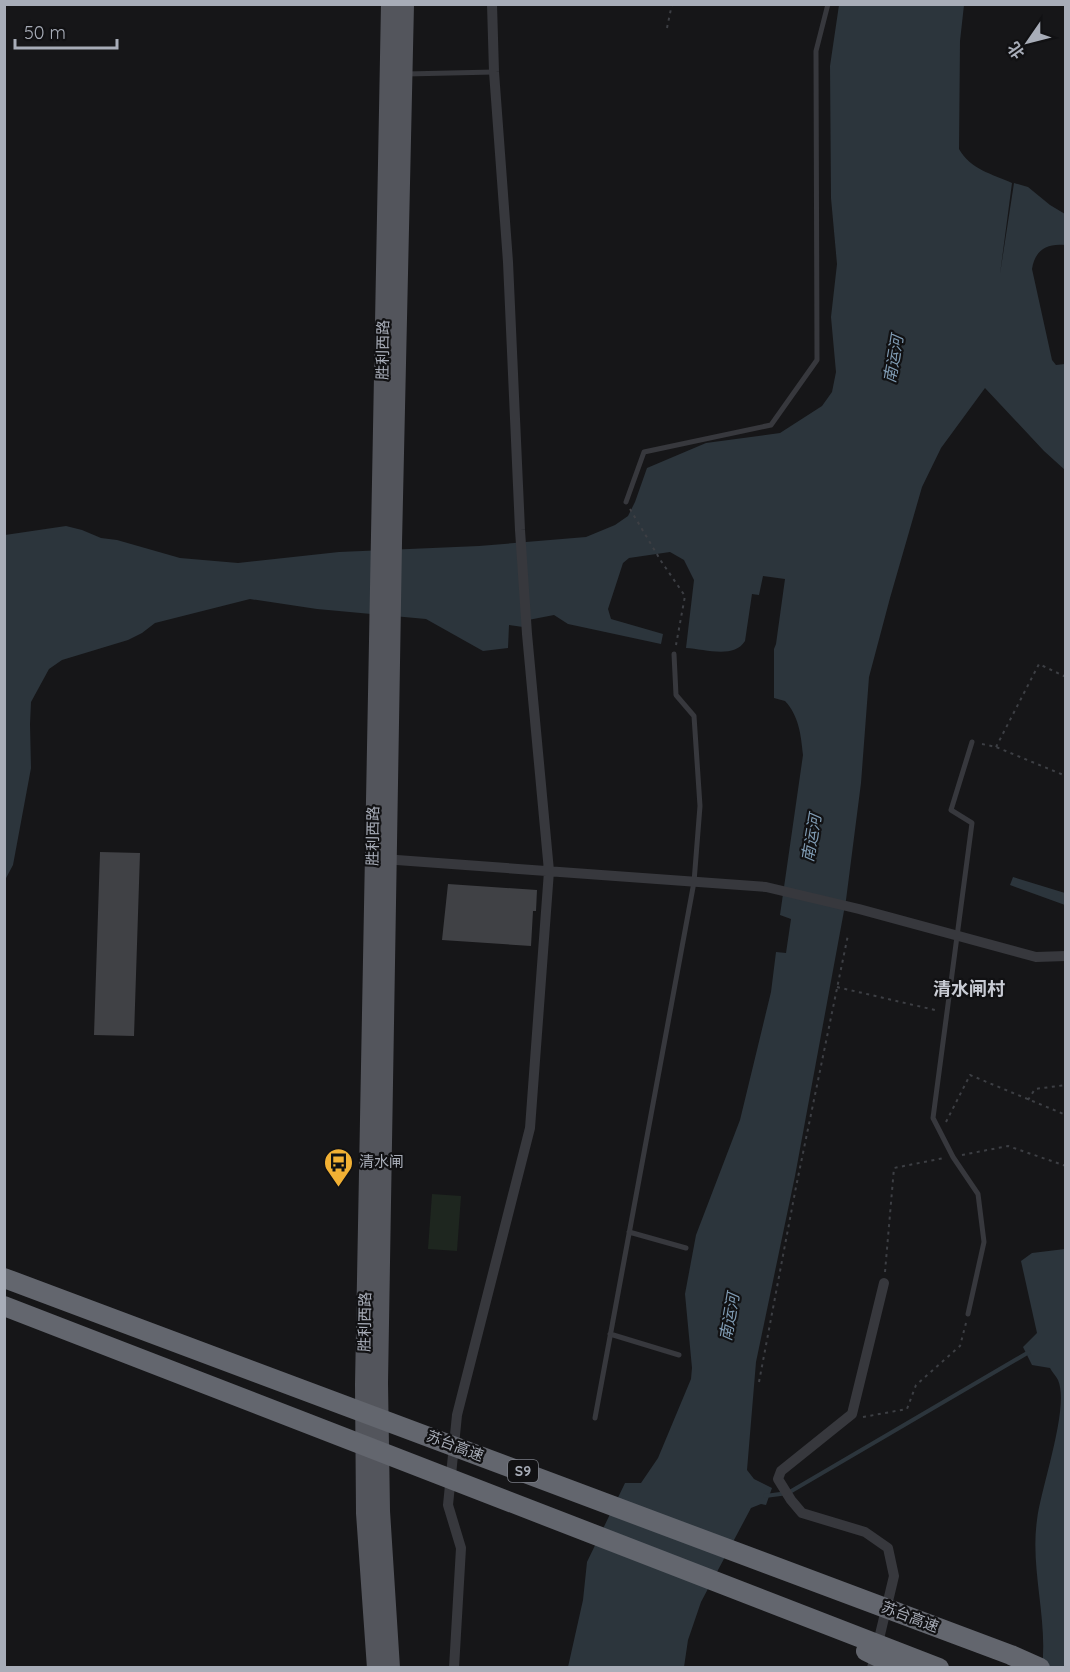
<svg xmlns="http://www.w3.org/2000/svg" width="1070" height="1672" font-family="Quicksand,'Noto Sans SC',sans-serif">
<style>
.green{fill:#1e261f}
.water{fill:#2c353c}
.lines{fill:none;stroke-linecap:round;stroke-linejoin:round}
.stream{stroke:#2c353c;stroke-width:4}
.building{fill:#404145}
.path{stroke:#3d3f44;stroke-width:2;stroke-dasharray:3 4.5;stroke-linecap:butt}
.service{stroke:#37383d;stroke-width:5}
.minor{stroke:#37383d;stroke-width:10}
.primary{stroke:#53555c;stroke-width:18}
.motorway-bridge{stroke:#63666e;stroke-width:20}
.labels{text-anchor:middle;stroke-width:4.5;stroke-linejoin:round;paint-order:stroke}
.shield{fill:#111113;stroke:#7b7e86;stroke-width:1.5}
.shield-label{font-size:14px;font-weight:bold;fill:#a8adb8}
.street-label{font-size:15px;fill:#a8adb8;stroke:#111113}
.poi-label{font-size:15px;fill:#a8adb8;stroke:#111113;text-anchor:start}
.water-label{font-size:16px;font-style:italic;fill:#7f9bb3;stroke:#111113}
.quarter-label{font-size:18px;font-weight:bold;fill:#c9ccd4;stroke:#111113}
</style>
<rect width="100%" height="100%" fill="#161618"/>
<!-- green -->
<path class="green" d="M432 1194 461 1196 457 1251 428 1249Z"/>
<!-- water -->
<path class="water" d="M839 5H964L960 41 959 149C970 169 992 174 1012 183L1000 274 1014 183 1028 187 1050 205 1065 214V245C1047 243 1035 250 1032 269L1052 360 1056 365 1065 364V470L1044 451 985 388 941 448 922 487 890 598 869 677 861 783 846 900 795 1176 756 1362 747 1470 754 1479 772 1488 766 1505 761 1504 751 1508 701 1602 688 1640 684 1667H568L583 1600 587 1562 625 1483H641L658 1458 691 1379 692 1368 685 1294 696 1235 740 1120 771 992 776 952 786 953 791 919 780 915 803 755C801 735 799 716 785 701L774 698V649L776 644 785 579 763 576 759 595 752 594 745 641C734 659 705 649 686 648L694 580 684 560 670 552 629 558 623 563 608 609 611 619 663 634 661 644 568 624 554 615 523 621V627L509 625 508 648 483 651 426 619 317 609 250 599 155 623 142 633 128 640 62 660 49 669 31 702 30 724 31 768 13 865 5 880V535L66 526 82 530 101 538 117 540 180 558 238 563 339 552 479 546 586 537 615 525 628 516 635 502 647 468 706 443 780 433 822 406 832 392 836 372 831 317 837 264 831 198 830 66Z
M1013 877 1065 893V905L1010 885Z
M1065 1249V1667H1042C1048 1619 1030 1569 1037 1520 1041 1487 1070 1407 1058 1380 1056 1376 1052 1372 1050 1368L1032 1365 1023 1347 1037 1333 1021 1261 1032 1253Z"/>
<g class="lines">
<!-- stream -->
<path class="stream" d="M765 1496 788 1493 1029 1352"/>
</g>
<!-- building -->
<path class="building" d="M100 852 140 853 134 1036 94 1035Z
M448 884 537 890 536 911H533L531 946 442 940Z"/>
<g class="lines">
<!-- path -->
<path class="path" d="M667 28 672 4
M630 509 661 561 685 596 676 645
M982 744 996 747 1066 776
M996 747 1039 664 1066 677
M837 987 939 1011
M1028 1100 1035 1089 1066 1085
M946 1122 970 1075 1066 1115
M962 1155 1008 1146 1066 1166
M885 1272 894 1168 944 1158
M759 1382 796 1187 848 935
M863 1417 907 1409 916 1385 960 1346 966 1323"/>
<!-- service -->
<path class="service" d="M406 74 494 72
M626 502 644 452 771 425 817 360 816 51 828 4
M629 1232 686 1248
M968 1314 984 1242 978 1194 953 1157 933 1118 972 823 951 810 972 742
M610 1334 679 1355
M595 1418 694 882 700 806 694 716 676 695 674 654"/>
<!-- minor -->
<path class="minor" d="M383 859 766 887 859 909 1036 957 1066 956
M454 1668 461 1548 448 1505 457 1415 530 1128 549 871 527 634 520 530 508 262 494 72 492 4
M872 1668 894 1576 888 1548 865 1532 802 1513 791 1500 778 1479 781 1471 852 1414 884 1283"/>
<!-- primary -->
<path class="primary" d="M376 1668 365 1513 364 1385 390 4
M391 1668 381 1511 379 1383 393 543 405 4"/>
<!-- motorway-bridge -->
<path class="motorway-bridge" d="M4 1278 1011 1655 1040 1668
M4 1306 939 1668
M866 1651 901 1668"/>
</g>
<!-- icons -->
<defs>
<symbol id="bus-pin" viewBox="-11 -11 22 30"><path d="M0 17L-7.5 6A9.5 9.5 0 1 1 7.5 6Z" fill="#f2b134" stroke="#111113"/><path d="M-5-6H5V4H4V6H2V4H-2V6H-4V4H-5ZM-3.5-4V0h7V-4ZM-3.5 1.2v1.5H-2V1.2ZM2 1.2v1.5H3.5V1.2Z" fill="#111"/></symbol>
</defs>
<g fill-rule="evenodd">
<use href="#bus-pin" x="322" y="1146" width="33" height="45"/>
</g>
<g class="labels">
<!-- shield labels -->
<rect class="shield" x="508" y="1460" width="30" height="22" rx="4.5"/>
<g class="shield-label">
<text x="523" y="1476">S9</text>
</g>
<!-- street labels -->
<g class="street-label">
<text transform="translate(383 350) rotate(-89)" y="5">胜利西路</text>
<text transform="translate(373 836) rotate(-89)" y="5">胜利西路</text>
<text transform="translate(365 1322) rotate(-89)" y="5">胜利西路</text>
<text transform="translate(455 1446) rotate(21)" y="5">苏台高速</text>
<text transform="translate(910 1617) rotate(21)" y="5">苏台高速</text>
</g>
<!-- poi labels -->
<g class="poi-label">
<text x="359" y="1167">清水闸</text>
</g>
<!-- water labels -->
<g class="water-label">
<text transform="translate(893 359) rotate(-80)" y="6">南运河</text>
<text transform="translate(811 838) rotate(-80)" y="6">南运河</text>
<text transform="translate(729 1317) rotate(-80)" y="6">南运河</text>
</g>
<!-- quarter labels -->
<g class="quarter-label">
<text x="969" y="995">清水闸村</text>
</g>
</g>
<!-- border -->
<rect width="1070" height="1672" fill="none" stroke="#a8adb8" stroke-width="12"/>
<!-- north arrow -->
<g transform="translate(1028 42) rotate(235)" stroke="#111113" stroke-width="4.5" paint-order="stroke">
<path d="M0-4.5L10 22L0 15L-10 22Z" fill="#a8adb8"/>
<text y="-9" font-size="16" font-weight="bold" text-anchor="middle" fill="#a8adb8">北</text>
</g>
<!-- scale -->
<path d="M15 39v9h102v-9" fill="none" stroke="#a8adb8" stroke-width="3"/>
<text x="24" y="39" font-size="18" fill="#a8adb8" stroke="#111113" stroke-width="4.5" paint-order="stroke">50 m</text>
</svg>
